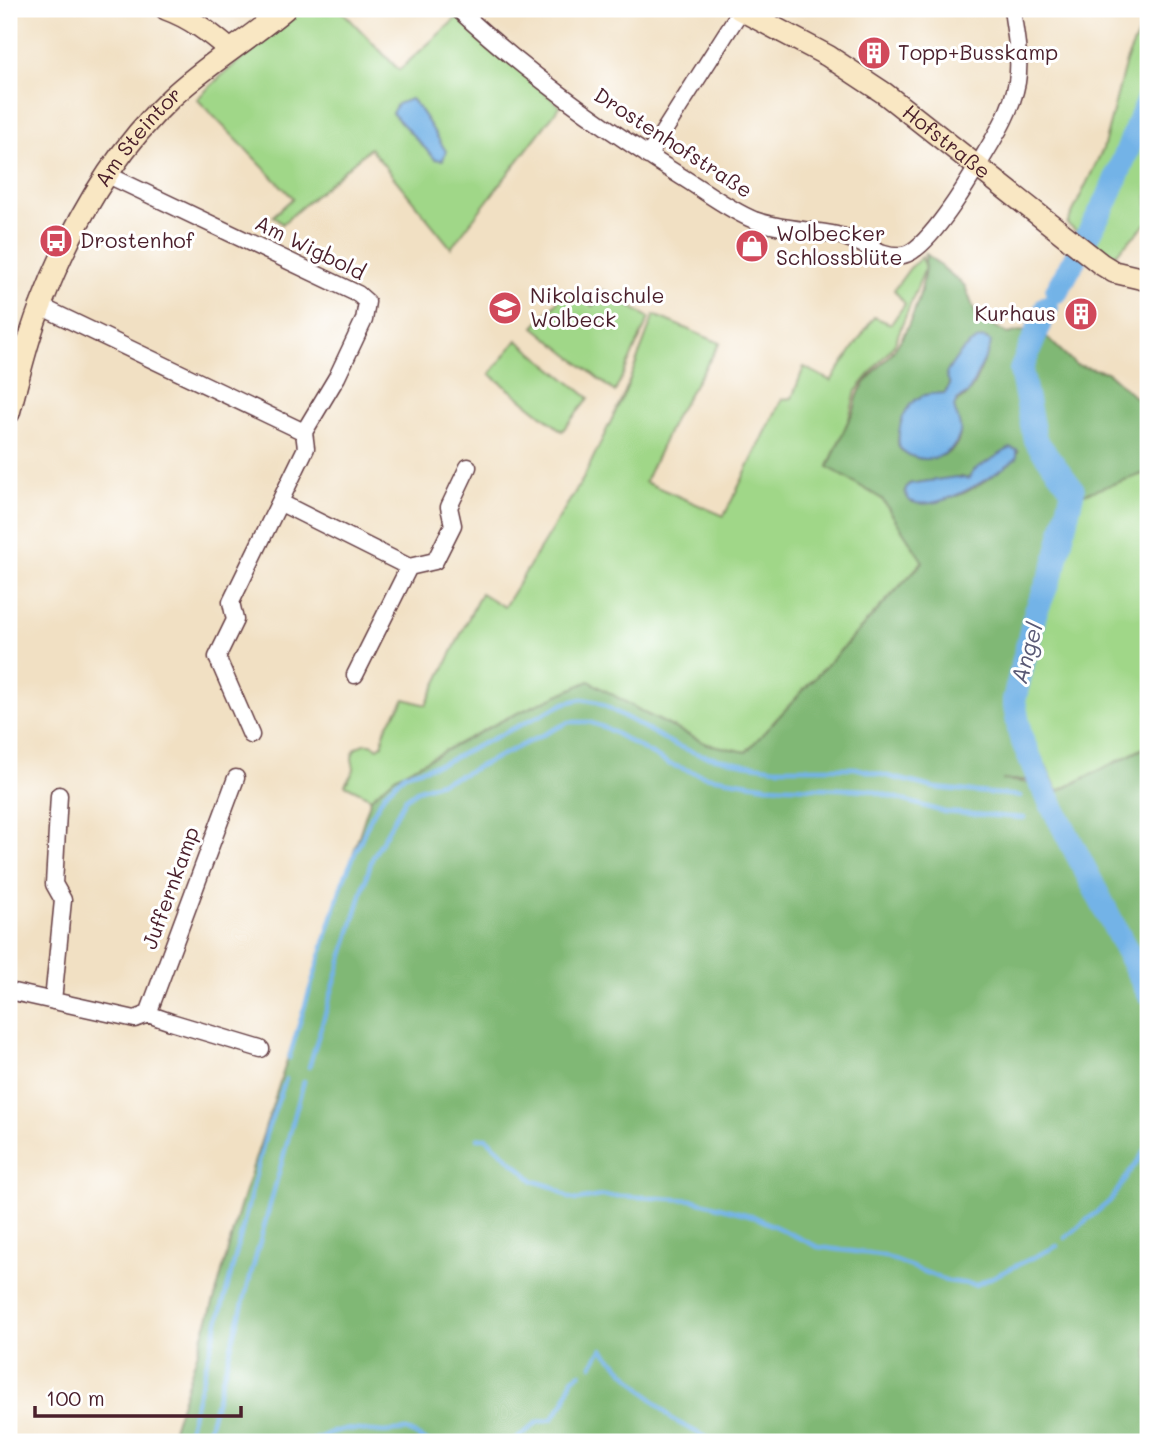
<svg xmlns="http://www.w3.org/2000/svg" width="1157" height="1451" font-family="Mali,sans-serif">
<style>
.green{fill:#a0d788;stroke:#757b5a;stroke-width:2}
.forest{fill:#80b874;stroke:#656c50;stroke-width:2;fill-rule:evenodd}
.water{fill:#73b3e7;stroke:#5e6989;stroke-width:2}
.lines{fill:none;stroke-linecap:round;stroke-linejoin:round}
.stream{stroke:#73b3e7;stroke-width:4.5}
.river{stroke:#73b3e7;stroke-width:24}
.street-casing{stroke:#633c42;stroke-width:19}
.secondary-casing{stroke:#633c42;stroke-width:24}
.street{stroke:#fff;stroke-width:16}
.secondary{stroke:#f9e7c3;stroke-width:21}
.labels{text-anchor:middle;stroke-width:6;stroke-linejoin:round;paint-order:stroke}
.poi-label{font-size:21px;fill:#4a1f2b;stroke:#fff;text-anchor:start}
.street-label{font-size:21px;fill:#4a1f2b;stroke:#fff}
.water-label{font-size:23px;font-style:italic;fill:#5a5a76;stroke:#fff}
</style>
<rect width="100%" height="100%" fill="#fff"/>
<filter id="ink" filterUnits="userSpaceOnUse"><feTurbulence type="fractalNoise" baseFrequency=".0143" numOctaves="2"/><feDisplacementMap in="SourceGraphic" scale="14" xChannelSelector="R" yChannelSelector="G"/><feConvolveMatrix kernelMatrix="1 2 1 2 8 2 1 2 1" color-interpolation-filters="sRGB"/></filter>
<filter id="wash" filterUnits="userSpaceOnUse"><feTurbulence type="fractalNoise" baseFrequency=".00686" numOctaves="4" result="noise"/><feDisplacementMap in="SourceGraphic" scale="28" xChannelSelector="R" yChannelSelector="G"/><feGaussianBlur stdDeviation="1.57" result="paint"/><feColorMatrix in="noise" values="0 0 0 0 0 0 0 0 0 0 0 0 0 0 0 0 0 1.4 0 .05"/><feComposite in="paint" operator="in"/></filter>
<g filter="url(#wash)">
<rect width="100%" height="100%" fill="#f1e0c3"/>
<!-- green -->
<path class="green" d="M301 9H340L399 70 460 15 560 106 451 248 370 148 282 224 273 216 293 198 197 99 221 76Z
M1148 12V222L1115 255H1108L1067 224 1103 149 1126 61Z
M922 257 925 268 894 345 856 391 849 419 828 466 882 499 923 561 746 752 707 744 648 715 589 681 507 718 395 777 371 798 345 785C347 780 353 774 354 769 354 766 352 761 352 758 353 744 369 740 378 748L383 744C382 725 396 715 405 699L426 705 481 593 504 607 583 479 625 392 654 315 720 343 676 415 645 482 724 516 782 399 792 398 804 367 831 381 874 317 891 324 905 304 894 290 910 268Z
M568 290 593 306 603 290 649 318 615 392 534 327Z
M517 340 589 398 562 431 490 374Z
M1148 472V746L1058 791 1026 726 1024 686 1039 623 1060 567 1081 495Z"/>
<!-- forest -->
<path class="forest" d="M925 253 965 286 976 315 1008 334 1036 327 1076 365 1107 372 1138 400 1148 405V472L1081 495H1068L1008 698 1018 742 1035 780H1002L1041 784 1059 791 1148 746V1442H169L216 1294 238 1213 371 798 395 777 507 718 589 681 648 715 707 744 746 752 923 562 882 499 828 467 849 419C857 411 854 399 861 389 870 374 886 362 896 347 913 322 927 283 925 253ZM984 338 988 340C990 350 974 388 966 396 960 400 958 399 954 406 955 415 961 425 960 433 957 459 927 462 908 453 904 452 901 451 899 447 896 439 901 428 904 420 915 395 921 397 945 393L950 382 979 339ZM1018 452C1015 463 967 494 955 496 940 498 920 492 905 491L909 484 961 477 968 479Z"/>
<!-- water -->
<path class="water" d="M411 99C425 114 434 133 446 151L443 160 435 159 392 113 397 104Z
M984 338 991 342 990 348 968 393 957 400 954 406C955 415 962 424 960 433 954 460 917 468 899 447 897 428 903 405 922 396 930 393 938 394 945 393L950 385 946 374C954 360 968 340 984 338Z
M1010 448 1017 450V458C995 475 938 514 910 501 905 494 903 491 909 484L956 477 968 479 974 470Z"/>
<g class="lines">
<!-- stream -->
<path class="stream" d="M1038 796 1047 794
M1049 821 1060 820
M289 1058 343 881 371 817 385 793 405 774 443 763 565 703 582 699 598 702 675 745 698 754 745 764 776 768H855L935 788 1020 796
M309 1067 372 859 405 799 417 790 461 775 569 722H589L606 728 669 764 705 776 767 786 869 790 944 812 1024 818
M478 1138H486L534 1181 553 1187 569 1198 577 1200 601 1196H620L693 1200 753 1216 818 1247 881 1255 948 1281 976 1285 1057 1246
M1065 1238 1110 1201 1148 1146
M592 1365 602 1349 673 1420 715 1442
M185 1442 230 1278 266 1134 286 1079
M205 1442 304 1081
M310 1442 329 1433 345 1429 384 1432 407 1430 428 1442
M513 1442 538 1422 552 1419 565 1401 572 1379 581 1373"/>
<!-- river -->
<path class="river" d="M1057 291 1108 198 1148 99
M1047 307 1021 370 1035 440 1073 490 1055 565 1035 614 1014 700 1020 735 1041 784 1148 992"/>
</g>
</g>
<g filter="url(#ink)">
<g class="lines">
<defs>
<path id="street" d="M458 9C526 73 602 127 682 177 705 191 729 210 754 220 781 230 810 229 837 235 858 239 881 258 903 255 924 252 960 195 971 177 988 147 1011 116 1017 82 1021 58 1015 33 1012 9
M648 156 741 10
M108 175 358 294 367 302 364 320 337 377 304 432 306 448 231 602 235 620 217 657 251 735
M40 306 304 432
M281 503 409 567 435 561 453 525 449 507 468 467
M355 675 409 567
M9 991 135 1019 148 1014 236 778
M53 1001 63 900 54 884 59 795
M148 1014 171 1022 261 1049"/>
<g id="secondary">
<path d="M166 9C191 18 210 33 230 50"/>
<path id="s1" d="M739 9 828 56 884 93 1101 264 1114 272 1148 280"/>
<path id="s2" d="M9 413C19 377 27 339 41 305 70 229 112 154 171 98 206 65 248 40 285 9"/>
</g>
</defs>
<!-- street casing -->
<use href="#street" class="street-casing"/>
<!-- secondary casing -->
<use href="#secondary" class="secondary-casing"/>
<!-- street -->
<use href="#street" class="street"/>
<!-- secondary -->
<use href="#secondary" class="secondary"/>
</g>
</g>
<!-- icons -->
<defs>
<symbol id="building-disc" viewBox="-11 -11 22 22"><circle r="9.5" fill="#d1495b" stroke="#fff"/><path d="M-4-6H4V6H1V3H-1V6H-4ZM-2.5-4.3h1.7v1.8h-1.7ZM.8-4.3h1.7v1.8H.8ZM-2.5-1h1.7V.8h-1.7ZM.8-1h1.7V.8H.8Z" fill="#fff"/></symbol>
<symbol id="bus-disc" viewBox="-11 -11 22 22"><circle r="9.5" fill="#d1495b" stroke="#fff"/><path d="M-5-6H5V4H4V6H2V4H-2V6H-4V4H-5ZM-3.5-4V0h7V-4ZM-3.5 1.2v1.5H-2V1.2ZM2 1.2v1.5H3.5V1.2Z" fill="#fff"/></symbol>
<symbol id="shop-disc" viewBox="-11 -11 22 22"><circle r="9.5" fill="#d1495b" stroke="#fff"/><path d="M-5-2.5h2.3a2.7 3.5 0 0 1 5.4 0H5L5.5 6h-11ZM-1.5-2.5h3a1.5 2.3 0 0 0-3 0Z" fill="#fff"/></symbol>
<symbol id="school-disc" viewBox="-11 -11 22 22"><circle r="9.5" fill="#d1495b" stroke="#fff"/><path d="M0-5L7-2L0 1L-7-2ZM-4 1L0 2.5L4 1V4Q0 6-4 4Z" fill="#fff"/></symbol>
</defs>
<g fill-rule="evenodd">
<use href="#building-disc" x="855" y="34" width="38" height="38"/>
<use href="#bus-disc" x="37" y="222" width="38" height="38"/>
<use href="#shop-disc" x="733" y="227" width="38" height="38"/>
<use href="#school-disc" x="486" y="289" width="38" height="38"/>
<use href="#building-disc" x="1062" y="295" width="38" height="38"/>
</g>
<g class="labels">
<!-- poi labels -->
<g class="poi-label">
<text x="898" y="60">Topp+Busskamp</text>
<text x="776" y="241">Wolbecker<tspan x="776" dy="24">Schlossblüte</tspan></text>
<text x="80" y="248">Drostenhof</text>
<text x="530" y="303">Nikolaischule<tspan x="530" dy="24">Wolbeck</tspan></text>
<text x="1056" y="321" text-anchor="end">Kurhaus</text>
</g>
<!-- street labels -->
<g class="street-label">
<text dy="7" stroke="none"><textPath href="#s2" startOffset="308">Am Steintor</textPath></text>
<text transform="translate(673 143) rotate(33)" y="7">Drostenhofstraße</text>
<text dy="7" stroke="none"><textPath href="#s1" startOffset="247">Hofstraße</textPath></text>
<text transform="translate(310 248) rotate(26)" y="7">Am Wigbold</text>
<text transform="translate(171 888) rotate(-70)" y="7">Juffernkamp</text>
</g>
<!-- water labels -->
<g class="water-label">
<text transform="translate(1027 653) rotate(-74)" y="8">Angel</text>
</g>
</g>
<!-- margin -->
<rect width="1157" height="1451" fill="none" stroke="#fff" stroke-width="35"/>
<!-- scale -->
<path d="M35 1406v10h206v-10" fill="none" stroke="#4a1f2b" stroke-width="3.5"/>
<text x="46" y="1406" font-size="21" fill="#4a1f2b" stroke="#ffffff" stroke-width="5" paint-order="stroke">100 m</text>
</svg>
